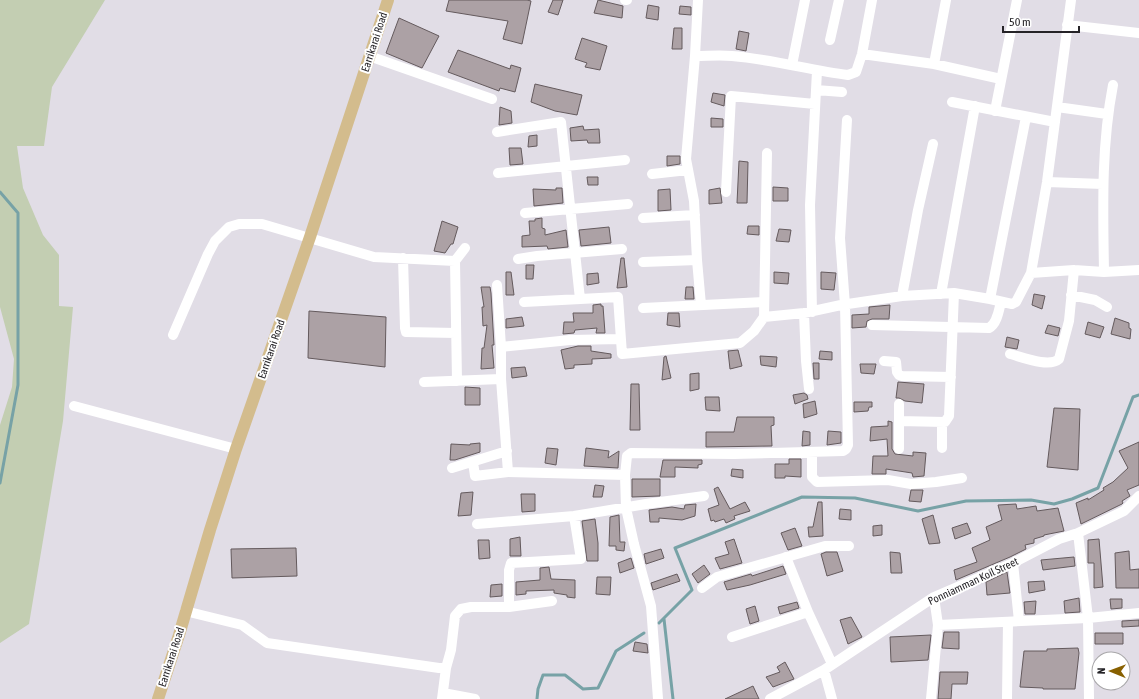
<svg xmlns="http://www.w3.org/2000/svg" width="1139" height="699" font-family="'Asap Condensed',sans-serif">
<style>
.green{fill:#c3ceb2}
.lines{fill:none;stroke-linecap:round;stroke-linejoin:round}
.stream{stroke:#77a2a6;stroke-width:3}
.building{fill:#aca1a5;stroke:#645a5d}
.minor{stroke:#fff;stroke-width:10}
.major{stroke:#d3bc8d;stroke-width:12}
.labels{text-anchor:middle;stroke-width:4;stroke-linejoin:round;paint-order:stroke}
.street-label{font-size:11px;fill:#252327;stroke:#fff}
</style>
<rect width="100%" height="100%" fill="#e1dde6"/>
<!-- green -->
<path class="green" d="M0 0H105L52 87 44 146H17L23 188 43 235 59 255V306L73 307 63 421 29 624 0 643V425L12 387 14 359 0 307Z"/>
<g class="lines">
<!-- stream -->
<path class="stream" d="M0 192 18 213V385L0 483
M664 619 673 699
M659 623 692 590 675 548 802 497 855 498 918 511 966 501 1031 500 1054 504 1072 499 1098 488 1133 397 1139 395
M537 699 538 689 543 675H565L583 689 598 688 616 651 644 633"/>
</g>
<!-- building -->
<path class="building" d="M449 0H527L531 1 522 44 503 39 508 21 446 11Z
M553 0H563L558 15 548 12Z
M598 0 623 6 622 18 594 13Z
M648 5 659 7 658 20 646 18Z
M680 6 691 7V15L679 14Z
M399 18 439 36 422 68 386 53Z
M674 28H682V49H672Z
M739 31 749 33 746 51 736 49Z
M582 38 607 46 600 70 585 67 587 63 575 59Z
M458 50 510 69 511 65 521 68 515 92 500 88 499 91 448 72Z
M535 84 582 95 577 115 555 111 531 102Z
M713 93 725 95 724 106 711 102Z
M500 107 511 111 512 123 499 125Z
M711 118 723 119V127H711Z
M583 126 584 130 599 129 600 143H588L587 140 571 141 570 128Z
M537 135V146L528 147 529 136Z
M509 148H521L523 164 510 165Z
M667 156H680V164L667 166Z
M739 161 748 162 747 203H737Z
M587 177H598V185H588Z
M773 187 788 188V201H773Z
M556 188H562L563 203 534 206 533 189 556 190Z
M720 188 722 203 709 204V190Z
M670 189 671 210 658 211V190Z
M542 218V228L545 229V235L566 230 568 247 548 249 547 246 522 247V236L530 235 529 221H535V219Z
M442 221 458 227 453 244H451L445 253 434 251Z
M748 226H759V235L747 234Z
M609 227 611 243 581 246 579 230Z
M779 229 791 230 789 242 776 241Z
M621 258H624L627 287 617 288Z
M526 265H534L533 279H526Z
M506 272H511L514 295H506Z
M774 272 789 273 788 284 774 283Z
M821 272 836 273 834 290 821 289Z
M598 273 599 283 587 285V274Z
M481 287H490L491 293 494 345H492L494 368 481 369 482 348H484L487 325 483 326 482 307H484Z
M686 287H693L694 299H685Z
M1034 294 1045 296 1042 309 1032 305Z
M601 304V306H603L605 333H596L597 328 575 330 574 333 563 334 564 322H574L573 313H593V305Z
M890 305 889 319H872L867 321 866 327 852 328V315L869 314V307Z
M309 311 386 317 385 367 308 358Z
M668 313H679L680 327 667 325Z
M522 317 524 326 506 328V319Z
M1115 318 1129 323V328L1131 329 1130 339 1111 334Z
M1088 322 1104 327 1100 338 1085 334Z
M1048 325 1060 328 1058 336 1045 333Z
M1007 337 1019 340 1017 349 1005 347Z
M578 346H591V351L611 354V358L592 359V364L574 365V368L565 369 561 350Z
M738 350 742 366 730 369 728 351Z
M820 351 832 352V360L819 359Z
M666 356 671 378 662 380 664 357Z
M760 356 777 357 776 367 761 365Z
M813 363H819V379H814Z
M860 364H876L874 374 861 373Z
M525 367 527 376 512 378 511 368Z
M699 373V389L690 391V374Z
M898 382 924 384 922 403 905 401 899 398H896Z
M631 384H639L640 430H630Z
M465 387 480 388V405H465Z
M804 393 807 395 808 399 795 404 793 395Z
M705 397H719L720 411 706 410Z
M815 401 817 414 804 418 803 404Z
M854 402H872V407H869L868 411 854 412Z
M1054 408 1080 409 1078 470 1047 467Z
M737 417H774V425L771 426 772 446 706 447V432H734Z
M888 421 892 422V449L895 454 913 456V452L926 453 924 476 913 477 912 473 886 469V474H872L873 456H888L887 439 870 441 871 427 888 426Z
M803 431 810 432V445L802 446Z
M828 431 841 432V443L827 445Z
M1139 442V485L1127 490 1130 496 1122 501 1123 503 1122 504 1081 524 1076 503 1088 498V500L1104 490 1103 488 1113 482 1128 468 1119 451Z
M480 443V452L455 460H450L451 444 470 445V444Z
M547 448 558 449 556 465 545 463Z
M586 448 609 451 608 458 619 451 618 468 584 466Z
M789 459H801V477L785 476V478H775V464H789Z
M663 460H702V464L698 465V468L675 467V477H660Z
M732 469 743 470V478L731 476Z
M632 479H660V496L632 497Z
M595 485 604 486 602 497H593Z
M718 487 730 509 745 502 750 511 734 516 735 519 726 523 724 519 715 522 714 520 711 521 708 509 719 505 714 489Z
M911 490H923L921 502 909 501Z
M473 492 471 515 458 516 461 493Z
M521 494H535V511L522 512Z
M818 502H822L823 536 809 537 808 527H813Z
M696 504 695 516 682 520 659 518V522H650L649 510 672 507 684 509 685 505Z
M1016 504 1017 509 1036 506 1037 511 1058 508 1064 531 1044 535V536L1034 539V543L1025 545 1026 549 1010 557 956 580 954 570 977 562 972 548 990 540 986 527 1002 520 998 505Z
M840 509 851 510V520L839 519Z
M619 515 620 542H625L624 551 616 550V546H609L610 517Z
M933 515 940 543 929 544 922 519Z
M595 519 598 543V561H587L582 521Z
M967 523 971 533 955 539 952 528Z
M882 525V535L873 536V526Z
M795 528 802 546 788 550 781 533Z
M520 537 521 556H510V539Z
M734 539 742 563 720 569 715 558 729 554 725 542Z
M1099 539 1103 587 1094 588V563H1088V540Z
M478 540H489L490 558 479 559Z
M296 548 297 576 232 578 231 549Z
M661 549 664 558 646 564 644 554Z
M1129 551 1130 570 1139 569V588H1116L1115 553Z
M826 552H837L843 571 827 576 821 554Z
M890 552 900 553 902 573H891Z
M1074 557 1075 566 1043 570 1041 560Z
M631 558 634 568 620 573 618 563Z
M704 565 710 574 698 583 692 574Z
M783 566 786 574 750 585 727 590 724 582 751 574 752 576Z
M549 567 551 579 575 580V598L567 597V595L554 593V590L526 591V594L516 595V582L540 580V568Z
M1007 572 1010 593 987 595 986 582Z
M677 574 680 581 653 590 651 583Z
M597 577H611L610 595 596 594Z
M1044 581 1045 590 1029 593 1028 582Z
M502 584V596L490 597 491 585Z
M1079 598 1080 612 1065 613 1064 601Z
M1110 599H1122V608L1111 609Z
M1036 601 1035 614H1025L1024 602Z
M797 602 799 608 780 614 778 607Z
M755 606 759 621 750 624 746 609Z
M851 617 862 637 848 644 840 620Z
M1139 620V626L1122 627V621Z
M944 632H959V649L942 648Z
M1095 633H1123V644H1095Z
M931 635 928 660 891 662 890 637Z
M635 642 647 644 648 653 633 651Z
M1078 648 1079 653 1075 689H1043V688L1020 687 1024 651H1047V649Z
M785 662 794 679 773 687 766 677 780 672 777 667Z
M940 672H968L967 684H952L951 699H938Z
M753 686 759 699H725Z"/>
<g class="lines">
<!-- minor -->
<path class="minor" d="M625 0H627
M698 0 695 56 686 159 694 201 697 260 701 305
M1067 25 1139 33
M830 40 839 0
M862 54 934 64 1001 79
M369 56 492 99
M695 56C708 56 720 55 732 56 771 59 809 70 848 75L856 72 862 54 872 0
M934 64 946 0
M792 65 805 0
M816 90 842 92
M952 102 1055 122
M1057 107 1107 114
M995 111 1017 0
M497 132 561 122 580 299
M498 173 625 160
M652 174 688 170
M1047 182 1103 184
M726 192 731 96 815 104
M525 213 628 204
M643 218 695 215
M403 258 405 328 406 332 456 333
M518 259 537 256 622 249
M455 261 457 381
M643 262 697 260
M1104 272C1103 209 1101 147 1113 85
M1031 273 1074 270 1104 272 1139 270
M497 285 501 347V379L508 472
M941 294 975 106
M1071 295 1095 300 1107 307
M902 296 954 293 990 299 1012 304 1016 302 1031 273 1047 182 1071 0
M990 299 1026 117
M524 302 618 297 622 354 740 343 754 331 764 317 767 153
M643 308 764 302
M812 312 810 205 817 71
M804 313 806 361 809 389
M764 317 804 313 841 305 902 296 918 210 933 144
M872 325 989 328C997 324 999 310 1001 302
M173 335 208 254 215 241 229 227 239 224H262L374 257 455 261 465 248
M501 347 570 340 621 339
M1010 354C1022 357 1049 368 1059 359L1069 321 1074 270
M884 361 896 362 897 372 899 375 902 376 951 377
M424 382 501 379
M74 406 236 449
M899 421 945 422 949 416 954 293
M942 448V422
M899 449V404
M812 452V477L817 482 888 480 911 484 936 482 962 478
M473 462 475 476 508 472 625 475
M452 468 507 451
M477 524 574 516 646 504 704 496
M1078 533 1088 618 1089 699
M786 557 808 612 832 664
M1013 563 1019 621
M702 588 717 577 825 546H849
M509 607V570L511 563 581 559 574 516
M185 611 242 625 267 643 439 668H446L451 650 455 616 461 609 471 607H509L552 601
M938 625 1088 618 1139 613
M732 637 808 612
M824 670 832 699
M443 693 475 699
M442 699 446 668
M658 699 651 606 634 544 626 508 625 475 627 456 631 453 734 454 843 451 846 449 848 445 845 305 840 238 847 120
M770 699 824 670 934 597 1013 563 1059 539 1078 533 1124 511 1139 496
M931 699 938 625 934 597
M1007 699 1008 622"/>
<!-- major -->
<path class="major" d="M158 699 179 635 210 530 236 449 310 237 388 0"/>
</g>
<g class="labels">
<!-- street labels -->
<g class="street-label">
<text transform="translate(374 42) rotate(-72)" y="4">Earrikarai Road</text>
<text transform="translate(271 349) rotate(-71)" y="4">Earrikarai Road</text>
<text transform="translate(973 581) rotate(-25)" y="4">Ponniamman Koil Street</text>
<text transform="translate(171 657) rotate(-72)" y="4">Earrikarai Road</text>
</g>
</g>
<!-- north arrow -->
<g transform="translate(1111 671) rotate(271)"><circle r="19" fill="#ffffff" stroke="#a8a7a9"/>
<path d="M0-3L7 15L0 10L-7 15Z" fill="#886000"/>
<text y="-6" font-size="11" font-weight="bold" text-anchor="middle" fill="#252327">N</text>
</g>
<!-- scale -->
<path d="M1003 26v6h76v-6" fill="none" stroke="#252327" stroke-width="2"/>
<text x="1009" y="26" font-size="12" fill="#252327" stroke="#ffffff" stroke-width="3" paint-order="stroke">50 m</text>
</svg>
